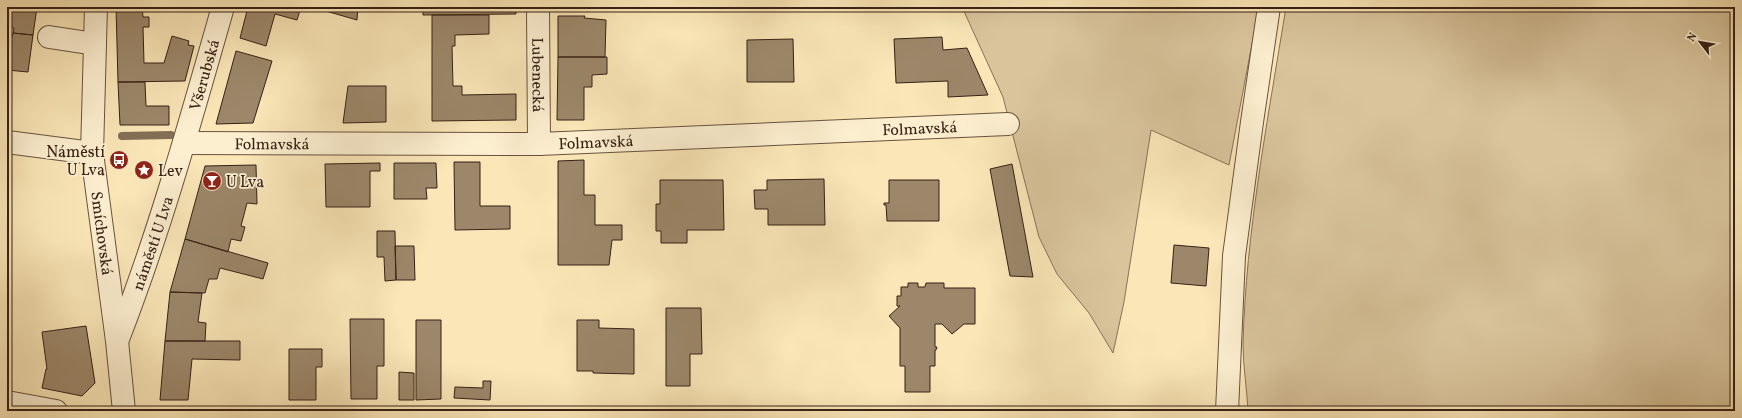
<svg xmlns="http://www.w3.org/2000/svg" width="1742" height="418" font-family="Vollkorn,serif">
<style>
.green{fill:#d9c49c;stroke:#887259}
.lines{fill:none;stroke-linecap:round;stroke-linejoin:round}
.stream{stroke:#846f56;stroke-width:8}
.building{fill:#9c876a;stroke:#372016}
.minor-casing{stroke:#68523e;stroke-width:24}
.minor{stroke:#fcefd0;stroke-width:22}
.labels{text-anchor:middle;stroke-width:3.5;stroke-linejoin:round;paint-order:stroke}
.street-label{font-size:16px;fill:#372016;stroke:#fcefd0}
.poi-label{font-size:16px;fill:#372016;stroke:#fcefd0;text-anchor:start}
</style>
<rect width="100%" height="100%" fill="#fae6b7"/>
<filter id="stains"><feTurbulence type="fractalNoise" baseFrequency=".005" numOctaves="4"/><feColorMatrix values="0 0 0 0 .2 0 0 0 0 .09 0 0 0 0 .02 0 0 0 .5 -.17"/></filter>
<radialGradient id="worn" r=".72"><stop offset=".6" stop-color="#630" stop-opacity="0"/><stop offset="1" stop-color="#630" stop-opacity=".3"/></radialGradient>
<!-- green -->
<path class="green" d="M962 7H1259L1229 165 1151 130 1124 302 1113 353 1089 313 1057 274 1039 237 1003 97Z
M1286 7H1735V411H1248C1247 389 1243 366 1243 344 1246 231 1268 119 1286 7Z"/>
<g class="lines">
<!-- stream -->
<path class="stream" d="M122 136 171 135"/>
</g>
<!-- building -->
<path class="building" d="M7 7H37L33 35 13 33 14 28 7 27Z
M116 7H142L143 17H149V27H143L144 63H164L172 36 189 41 188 45 194 46 185 81 118 82Z
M248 7H301L297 20 275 14 266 46 240 38Z
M312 7H358L357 20Z
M423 7H516V14L423 15Z
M432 15H489V34L455 35V46H452L453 86H462V95L516 94V120L432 121Z
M558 16H585L584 18 606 20 605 57H558Z
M13 33 33 35 28 72 7 70V36L12 37Z
M942 37 943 50 967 48 988 95 948 97V81L896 83 894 39Z
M793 39 794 82H747V40Z
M236 51 272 61 253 123 216 124Z
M558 57H607V74L592 75V87H584V120H557Z
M118 82H145L146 106H169V125H120Z
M348 86H386V122L343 123Z
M584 160V195H595V225H622V240H612L609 265H558V161Z
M454 162H480V206H510V229L455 230Z
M380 163V171H370V207H326L325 164Z
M394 163H436L437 188H426L427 199H394Z
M1012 164 1033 277 1010 276 990 169Z
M256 165 257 204 247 203 241 226 245 227 241 241 231 239 228 252 185 239 205 166Z
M824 179 825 225H768V209H755L754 190H767V180Z
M660 180H723L724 230H687V243H661V231H656V204H660Z
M889 180H939V221H887L886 205H884V203H889Z
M377 231H395L396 280 385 281 384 257H377Z
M185 239 268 263 263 279 220 268 217 279H209L205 293 170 292Z
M1174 245 1209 248 1206 286 1171 283Z
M395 246H414L415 280H396Z
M908 283H918V287H925L926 283H944V288H975V324H964L952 334 942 324H935V347H937L936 350H935V366H930V392H905V366H900V328L889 316 900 306H897V296H901V287H908Z
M170 292 202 293 198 322 206 323 205 341H165Z
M666 308H701L702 354H690V386H666Z
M350 319H384V366H377V399H351Z
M416 320H441V399L416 400Z
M577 320H599V328L634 329V374L593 373V371H577Z
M86 326 95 383 82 396 42 388 46 369H47L42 332Z
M165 341H240V360L192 359 188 400H160Z
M289 349H322V367H316V400H289Z
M399 372 414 373V400H399Z
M483 381H491L490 400 454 398 455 387 483 388Z"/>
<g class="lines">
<defs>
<g id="minor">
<path id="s1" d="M96 7 92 153 117 341 124 411"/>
<path id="s2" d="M538 7 539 144"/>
<path d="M49 37 95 44"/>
<path d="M7 142 92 153"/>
<path id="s3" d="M184 143 539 144 1008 124"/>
<path id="s4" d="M118 339C160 231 191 119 223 7"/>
<path d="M7 402 56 411"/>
<path d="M1227 411 1234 256 1252 122 1269 7"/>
</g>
</defs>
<!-- minor casing -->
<use href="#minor" class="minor-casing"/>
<!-- minor -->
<use href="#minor" class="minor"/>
</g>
<!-- icons -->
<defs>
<symbol id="bus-disc" viewBox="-11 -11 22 22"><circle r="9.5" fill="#8f2418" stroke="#fcefd0"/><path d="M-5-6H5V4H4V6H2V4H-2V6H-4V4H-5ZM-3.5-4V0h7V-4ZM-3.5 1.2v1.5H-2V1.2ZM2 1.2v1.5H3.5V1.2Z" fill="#fff"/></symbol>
<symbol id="sight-disc" viewBox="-11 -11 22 22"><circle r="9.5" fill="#8f2418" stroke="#fcefd0"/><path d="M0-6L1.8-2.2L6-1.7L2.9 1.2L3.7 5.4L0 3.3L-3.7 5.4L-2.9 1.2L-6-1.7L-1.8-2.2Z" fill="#fff"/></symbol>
<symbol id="bar-disc" viewBox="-11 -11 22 22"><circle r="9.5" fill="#8f2418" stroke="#fcefd0"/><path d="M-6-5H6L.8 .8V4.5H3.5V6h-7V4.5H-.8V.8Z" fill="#fff"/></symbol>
</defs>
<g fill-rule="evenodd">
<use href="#bus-disc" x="108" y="149" width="22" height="22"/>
<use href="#sight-disc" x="133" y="159" width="22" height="22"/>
<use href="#bar-disc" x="201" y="170" width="22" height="22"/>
</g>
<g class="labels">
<!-- street labels -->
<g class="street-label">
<text dy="6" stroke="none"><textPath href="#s4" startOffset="278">Všerubská</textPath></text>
<text dy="6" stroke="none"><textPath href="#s2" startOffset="68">Lubenecká</textPath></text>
<text dy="6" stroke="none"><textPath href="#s3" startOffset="736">Folmavská</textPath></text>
<text dy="6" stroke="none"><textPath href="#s3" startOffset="412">Folmavská</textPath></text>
<text dy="6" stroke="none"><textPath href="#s3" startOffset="88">Folmavská</textPath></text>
<text dy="6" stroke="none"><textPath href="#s1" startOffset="227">Smíchovská</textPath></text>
<text dy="6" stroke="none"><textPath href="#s4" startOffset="102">náměstí U Lva</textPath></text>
</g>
<!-- poi labels -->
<g class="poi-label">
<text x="105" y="157" text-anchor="end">Náměstí<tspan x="105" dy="18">U Lva</tspan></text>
<text x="158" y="176">Lev</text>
<text x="226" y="187">U Lva</text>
</g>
</g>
<!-- margin -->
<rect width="1742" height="418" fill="none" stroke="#fae6b7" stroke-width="24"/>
<rect x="8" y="8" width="1726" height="402" fill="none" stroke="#372016" stroke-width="2"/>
<rect x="12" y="12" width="1718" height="394" fill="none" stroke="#372016"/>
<!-- north arrow -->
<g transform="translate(1700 42) rotate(301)" stroke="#fcefd0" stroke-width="3" paint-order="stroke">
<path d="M0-3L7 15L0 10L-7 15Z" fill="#372016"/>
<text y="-6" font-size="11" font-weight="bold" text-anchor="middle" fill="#372016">N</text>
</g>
<rect width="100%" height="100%" filter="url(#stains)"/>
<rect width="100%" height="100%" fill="url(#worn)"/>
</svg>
